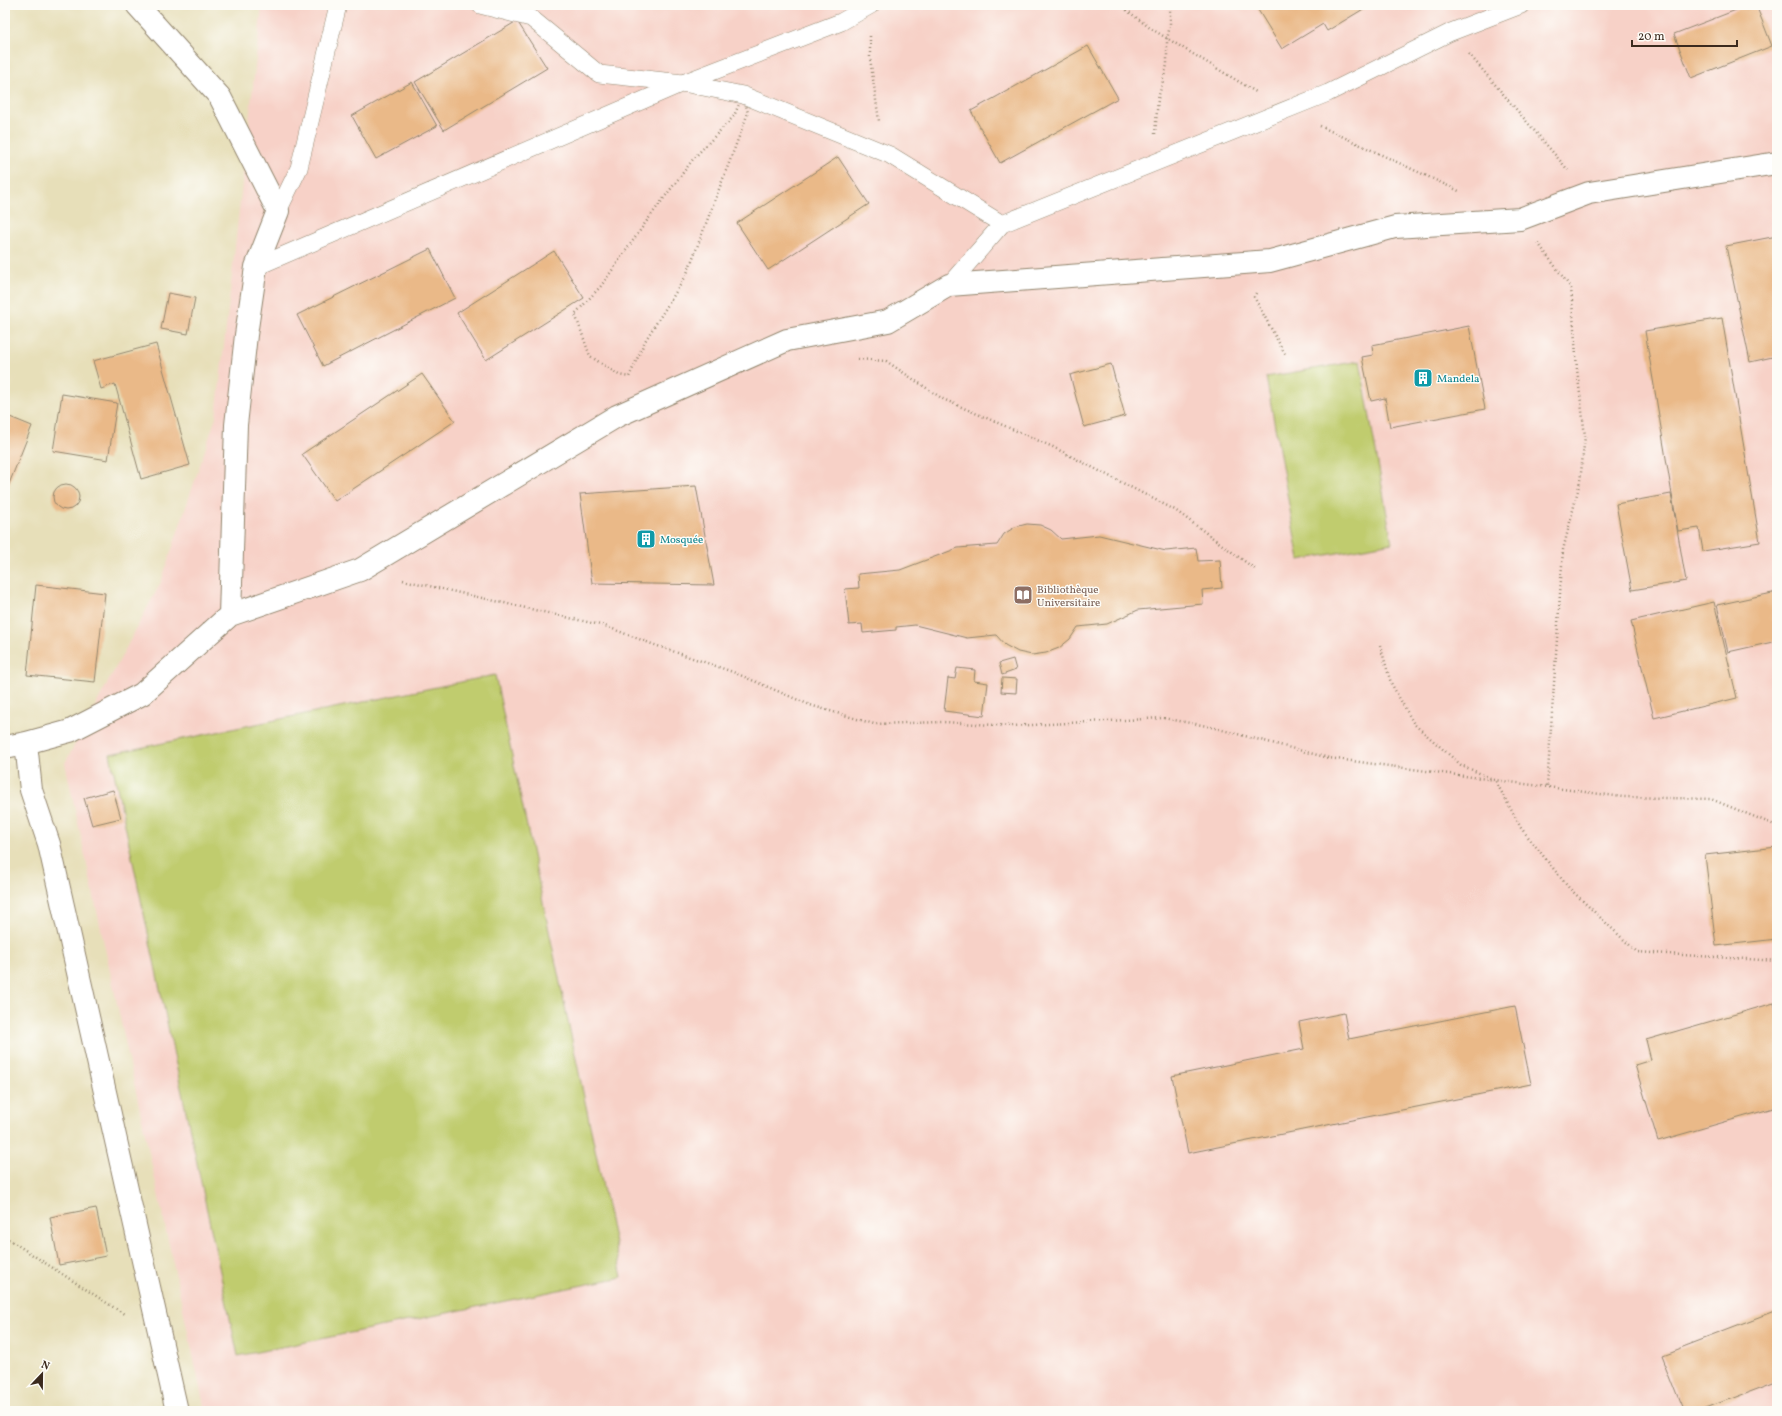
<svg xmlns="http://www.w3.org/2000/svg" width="1782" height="1416" font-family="Vollkorn,serif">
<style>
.built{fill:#f7d1c7}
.green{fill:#c0cc6e;stroke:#7e7b46}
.building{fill:#eab988}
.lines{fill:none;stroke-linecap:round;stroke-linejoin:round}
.service-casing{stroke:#91846c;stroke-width:18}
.minor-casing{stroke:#91846c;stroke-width:24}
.path{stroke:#91846c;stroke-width:2.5;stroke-dasharray:1 3;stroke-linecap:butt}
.service{stroke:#fff;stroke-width:17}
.minor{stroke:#fff;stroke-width:22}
.labels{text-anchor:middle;stroke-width:3;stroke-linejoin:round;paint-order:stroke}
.culture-label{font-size:11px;fill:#0d838f;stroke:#fdfcf7;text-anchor:start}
.education-label{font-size:11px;fill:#785e54;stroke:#fdfcf7;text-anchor:start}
</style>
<rect width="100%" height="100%" fill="#fdfcf7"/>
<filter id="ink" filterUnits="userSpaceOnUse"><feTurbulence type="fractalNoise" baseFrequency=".025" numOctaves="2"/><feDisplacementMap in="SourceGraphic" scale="8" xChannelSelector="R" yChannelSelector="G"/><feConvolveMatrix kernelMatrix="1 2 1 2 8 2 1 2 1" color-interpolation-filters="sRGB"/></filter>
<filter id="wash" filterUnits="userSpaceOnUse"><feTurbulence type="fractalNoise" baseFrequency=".012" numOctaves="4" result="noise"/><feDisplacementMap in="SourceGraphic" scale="16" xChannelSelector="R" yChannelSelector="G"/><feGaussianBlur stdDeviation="0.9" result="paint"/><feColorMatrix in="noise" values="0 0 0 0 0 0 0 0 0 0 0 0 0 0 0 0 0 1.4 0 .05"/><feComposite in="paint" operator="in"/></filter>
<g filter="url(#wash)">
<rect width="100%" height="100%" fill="#e7dfb9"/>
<!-- built -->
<path class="built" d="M262 5H1777V1411H205L65 763 161 582 216 417Z"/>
<!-- green -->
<path class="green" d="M1360 361 1392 543 1299 560 1266 377Z
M495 675 622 1277 238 1356 110 754Z"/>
<g id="blocks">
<!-- building -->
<path class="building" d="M1255 5H1370L1327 31 1323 24 1282 49Z
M1749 5H1756L1772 46 1691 78 1674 34Z
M517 21 547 68 444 130 415 82Z
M1088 46 1118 98 1000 163 971 111Z
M412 82 437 126 376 159 352 116Z
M838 157 869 204 768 270 737 223Z
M1777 236V356L1750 362 1726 246Z
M430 249 455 298 323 366 297 315Z
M554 251 584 298 486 360 457 313Z
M168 293 195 298 188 334 161 329Z
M1722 318 1760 542 1703 551 1699 528 1678 531 1645 331Z
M1469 326 1485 409 1390 427 1385 398 1371 401 1362 357 1373 355 1372 345Z
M156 344 190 465 141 479 115 384 101 389 93 361Z
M1111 364 1125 416 1084 427 1070 375Z
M422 374 455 421 335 501 302 454Z
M62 394 117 403 108 460 53 451Z
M5 415 32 426 5 494Z
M53 497a13 13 0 1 1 26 0a13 13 0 1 1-26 0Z
M696 486 714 585 592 583 580 494Z
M1671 494 1686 581 1632 590 1616 504Z
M1027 524 1040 525 1051 530 1061 539 1099 535 1166 551 1196 548 1198 561 1220 560 1222 588 1202 590 1203 604 1138 610 1107 624 1078 627 1070 639 1059 648 1046 653 1032 655 1018 652 1005 645 996 635 967 638 915 625 896 627V630L863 633 862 624 849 625 845 589 859 588 858 574 900 570 958 548 997 545 1004 534 1015 527Z
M36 585 105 593 95 682 27 675Z
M1777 592V641L1728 652 1717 605Z
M1714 602 1737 698 1654 718 1631 621Z
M1013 659 1016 670 1002 675 999 663Z
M957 668 975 670 974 681 988 683 984 716 944 711 948 678 955 679Z
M1002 678 1017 679 1016 693 1001 692Z
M113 790 121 818 92 825 84 798Z
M1777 847V939L1716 946 1705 855Z
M1774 1003 1777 1015V1107L1658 1141 1635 1065 1651 1060 1646 1040Z
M1515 1006 1531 1084 1188 1153 1172 1076 1304 1049 1299 1022 1344 1013 1349 1039Z
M96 1208 106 1256 59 1265 50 1217Z
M1777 1311V1381L1698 1411H1684L1662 1355Z"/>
</g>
</g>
<g filter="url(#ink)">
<use href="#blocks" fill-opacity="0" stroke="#91846c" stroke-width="1"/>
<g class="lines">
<defs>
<path id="service" d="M480 5 531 18 599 74 683 83 743 95 890 155 1002 224
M278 211 299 168 338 5
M256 267 683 83 841 22 871 5
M949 285 1002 224 1328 93 1451 32 1521 5"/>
<path id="minor" d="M137 5 220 97 278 211 256 267 246 335 236 425 230 615
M26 743 31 790 49 844 177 1411
M5 747 26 743 70 731 142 694 230 615 360 570 617 416 787 340 888 321 949 285 1270 261 1395 227 1520 219 1589 193 1777 163"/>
</defs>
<!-- service casing -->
<use href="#service" class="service-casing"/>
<!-- minor casing -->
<use href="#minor" class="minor-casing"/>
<!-- path -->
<path class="path" d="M1120 5 1150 28 1256 92
M870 36V58L879 121
M1469 54 1568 170
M743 95 748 113 686 276 645 341 629 377 619 375 590 356 575 314 601 286 646 222 694 158 734 116Z
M1320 126 1461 192
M1155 134 1158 99 1167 65V39L1170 26V5
M1538 243 1571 288 1577 369 1585 436 1580 482 1563 550 1547 787
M1256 293 1254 297 1285 354
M858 359 886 361 943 399 1053 447 1175 510 1255 569
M403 580 605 626 652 644 733 672 810 705 874 724 943 722 1012 726 1163 718 1207 726 1329 758 1623 797 1711 799 1777 826
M1380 645 1391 683 1414 724 1461 765 1495 780 1521 828 1569 888 1637 952 1777 961
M5 1237 124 1314"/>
<!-- service -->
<use href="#service" class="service"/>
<!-- minor -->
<use href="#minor" class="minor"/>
</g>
</g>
<!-- icons -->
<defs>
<symbol id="building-square" viewBox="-11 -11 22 22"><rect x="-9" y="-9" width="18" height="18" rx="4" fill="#0f9aa8" stroke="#fdfcf7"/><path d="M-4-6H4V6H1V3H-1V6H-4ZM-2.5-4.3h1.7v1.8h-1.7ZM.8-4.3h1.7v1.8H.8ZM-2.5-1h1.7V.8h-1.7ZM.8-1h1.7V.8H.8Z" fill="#fff"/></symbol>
<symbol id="library-square" viewBox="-11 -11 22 22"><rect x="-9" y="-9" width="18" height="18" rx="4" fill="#8d6e63" stroke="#fdfcf7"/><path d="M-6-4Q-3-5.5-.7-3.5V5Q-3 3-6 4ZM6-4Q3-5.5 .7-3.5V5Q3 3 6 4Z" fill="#fff"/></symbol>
</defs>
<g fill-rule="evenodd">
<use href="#building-square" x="1412" y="367" width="22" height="22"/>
<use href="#building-square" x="635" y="528" width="22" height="22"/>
<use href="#library-square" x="1012" y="584" width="22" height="22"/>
</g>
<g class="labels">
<!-- culture labels -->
<g class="culture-label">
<text x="1437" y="382">Mandela</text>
<text x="660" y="543">Mosquée</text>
</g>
<!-- education labels -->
<g class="education-label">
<text x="1037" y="593">Bibliothèque<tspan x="1037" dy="13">Universitaire</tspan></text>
</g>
</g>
<!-- margin -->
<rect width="1782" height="1416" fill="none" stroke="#fdfcf7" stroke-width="20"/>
<!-- north arrow -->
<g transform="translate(42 1374) rotate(22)" stroke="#fdfcf7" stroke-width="3" paint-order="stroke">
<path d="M0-3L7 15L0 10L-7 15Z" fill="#3b2a1e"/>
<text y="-6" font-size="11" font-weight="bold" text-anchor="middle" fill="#3b2a1e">N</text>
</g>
<!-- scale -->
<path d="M1632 40v6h105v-6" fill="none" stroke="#3b2a1e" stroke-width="2"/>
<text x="1638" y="40" font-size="12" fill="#3b2a1e" stroke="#fdfcf7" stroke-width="3" paint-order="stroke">20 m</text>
</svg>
